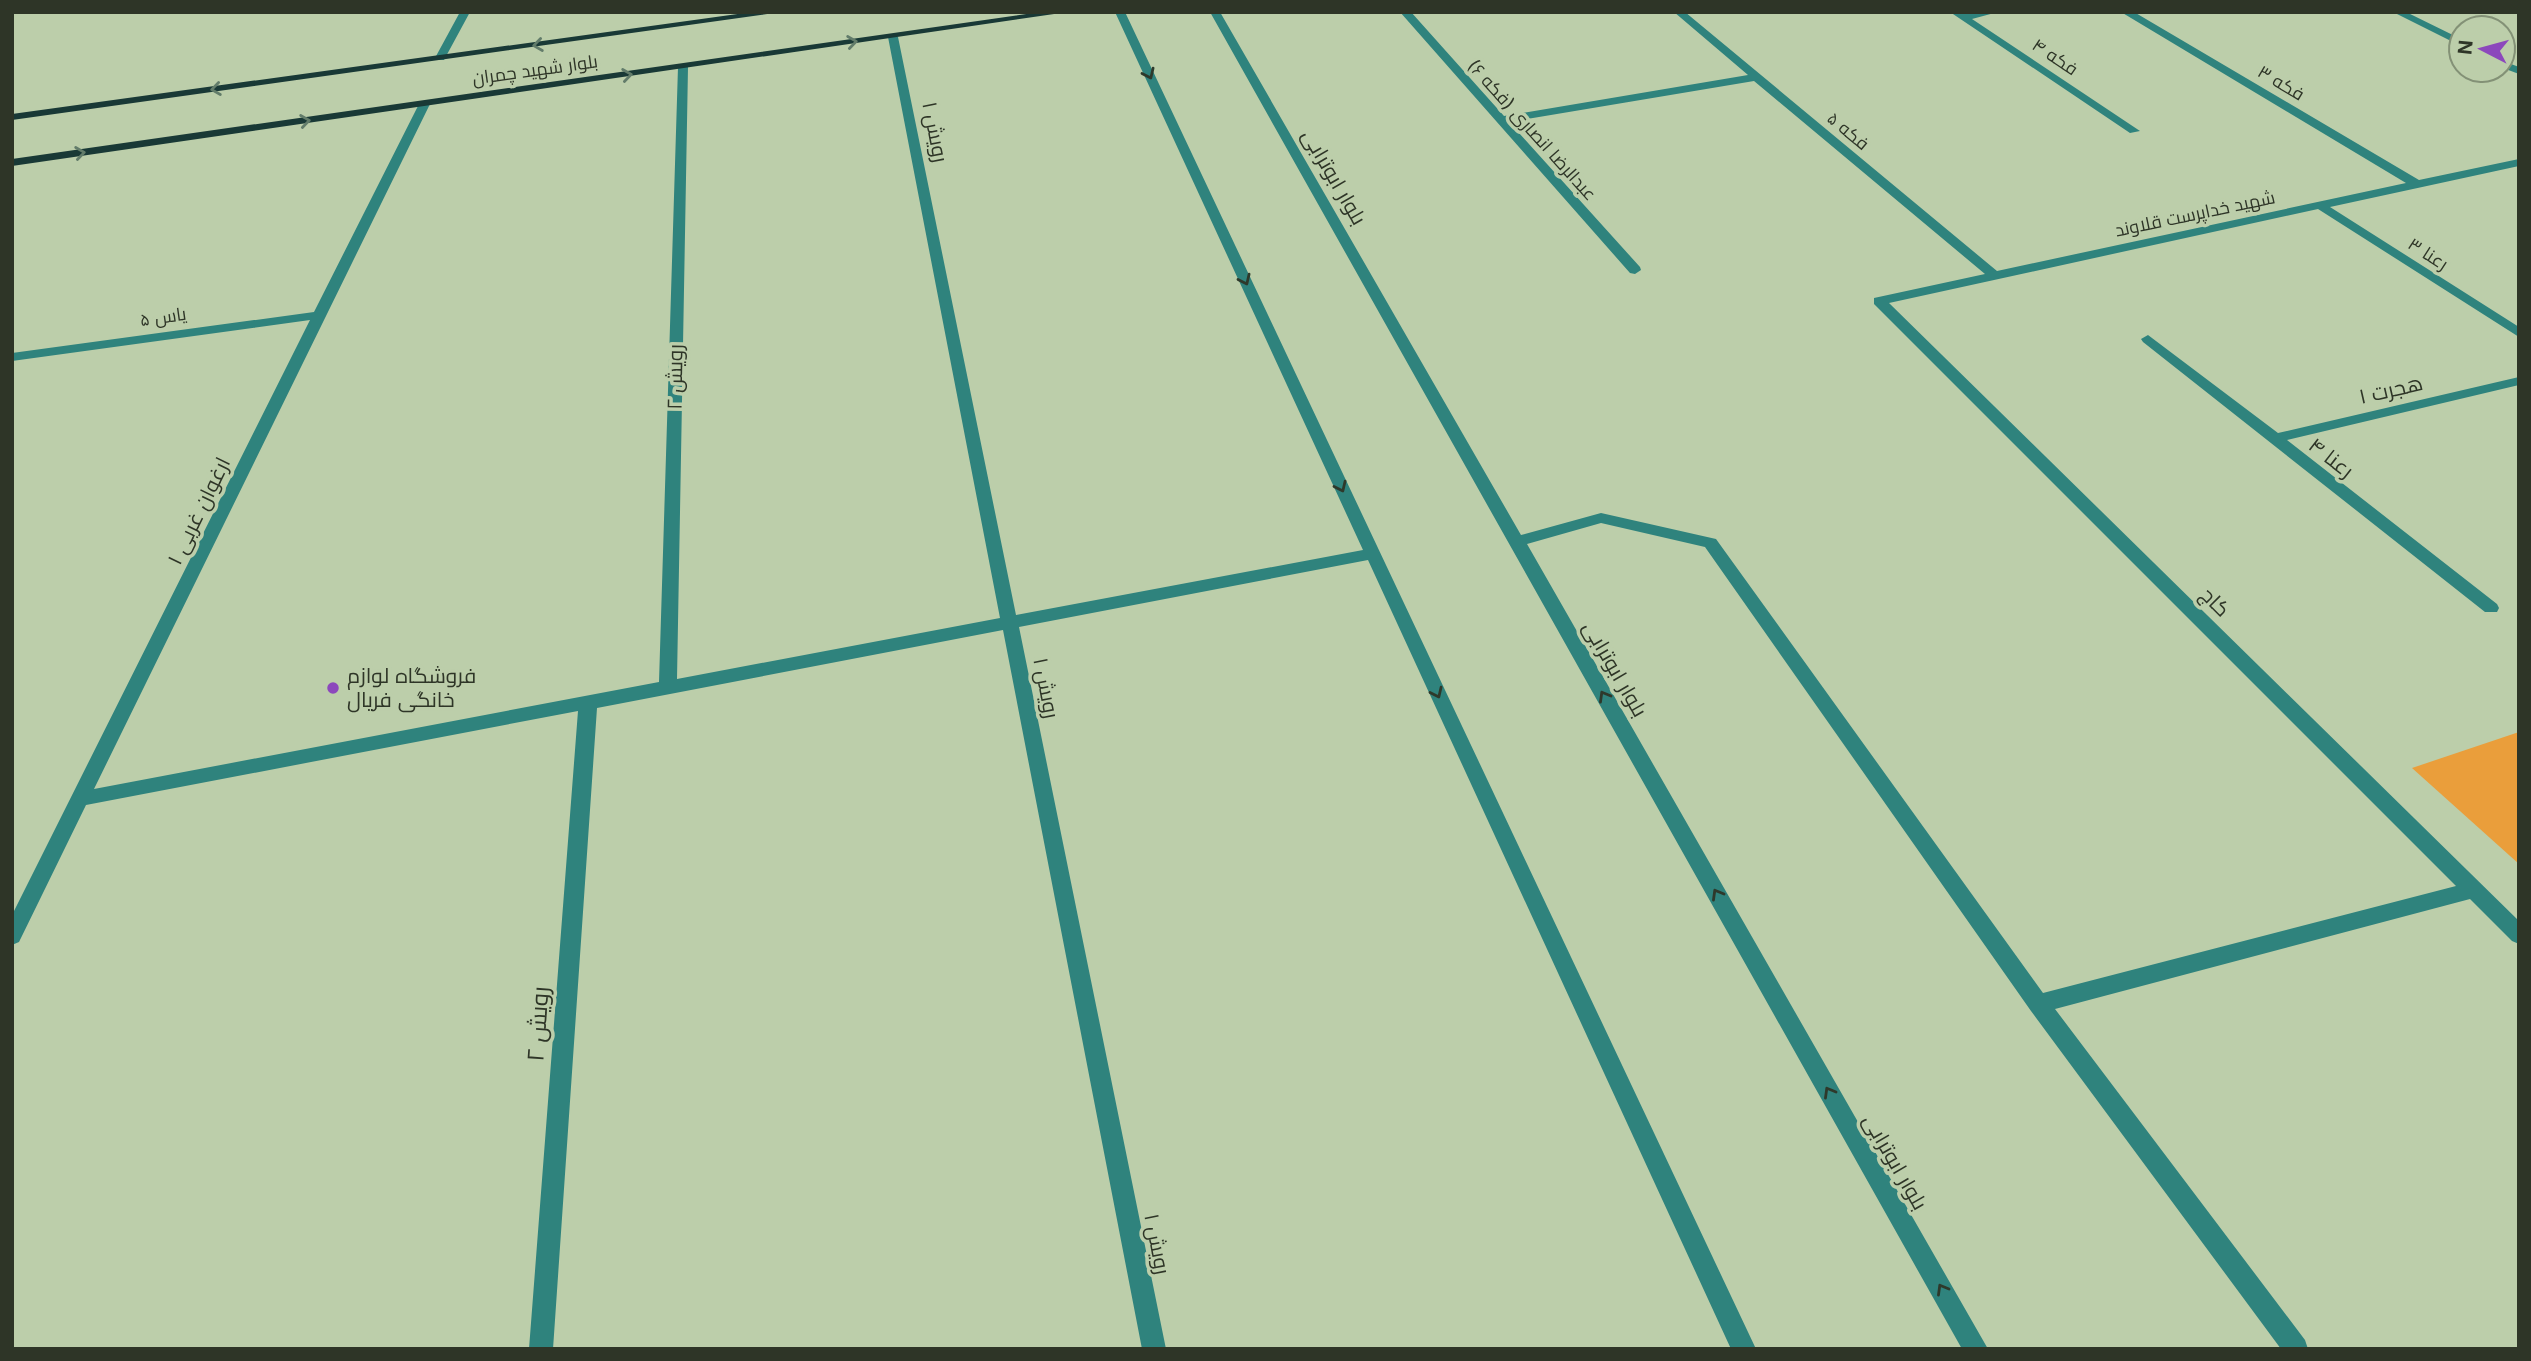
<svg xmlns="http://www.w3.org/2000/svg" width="2531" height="1361" font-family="Inter,Cairo,sans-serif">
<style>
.green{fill:#ea9e3b}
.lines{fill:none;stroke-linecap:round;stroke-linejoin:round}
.minor{fill:#2f837d;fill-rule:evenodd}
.major{fill:#193936;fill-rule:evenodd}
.oneway{stroke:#627c6a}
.oneway2{stroke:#2e392b}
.poi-dot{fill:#8c48bc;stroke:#bcceaa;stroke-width:2.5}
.labels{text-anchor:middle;stroke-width:7;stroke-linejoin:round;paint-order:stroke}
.far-street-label{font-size:18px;fill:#2e3527;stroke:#bcceaa}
.street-label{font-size:21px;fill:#2e3527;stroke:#bcceaa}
.poi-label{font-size:21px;fill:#2e3527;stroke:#bcceaa;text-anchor:start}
.near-street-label{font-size:24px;fill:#2e3527;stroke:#bcceaa}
</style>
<rect width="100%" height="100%" fill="#bcceaa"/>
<!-- green -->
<path class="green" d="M2519 732V864L2412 768Z"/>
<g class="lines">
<!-- minor -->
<path class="minor" d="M460 12H470L444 60H436L435 58Z
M1115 12H1125L1756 1349H1731L1368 560 1019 627 1166 1349H1142L1003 630 597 708 553 1349H529L578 711 86 805 19 942 12 945V915L310 320 12 361V353L314 312 420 102 430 104 94 789 659 682 678 67 683 64 688 67 677 679 1000 618 888 37 893 34 898 37 1016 615 1363 550Z
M1210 12H1220L1521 535 1601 513 1716 539 2043 993 2456 886 1874 304V298L1985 274 1754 81 1509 122 1640 267 1641 270 1635 274 1630 273 1400 12H1411L1504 116 1748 75 1674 12H1685L1997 271 2406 183 2121 12H2134L2419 180 2519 159V166L2330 207 2519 327V337L2318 209 1889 303 2519 921V944L2512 941 2470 899 2055 1009 2305 1340 2308 1349H2281L2031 1011 1705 547 1601 523 1527 544 1988 1349H1962Z
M1950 12H1998L1972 19 2140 131 2130 133Z
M2393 12H2406L2461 39V46Z
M2503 61 2519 67V74L2503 68Z
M2148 335 2278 433 2519 377V385L2287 440 2497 604 2499 608 2497 612H2485L2143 342 2141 339Z"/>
<!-- major -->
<path class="major" d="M752 12H781L12 120V114Z
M1040 12H1068L12 166V159Z"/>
</g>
<!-- one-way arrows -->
<defs><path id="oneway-chevron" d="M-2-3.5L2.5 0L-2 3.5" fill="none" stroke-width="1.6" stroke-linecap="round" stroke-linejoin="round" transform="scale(1.75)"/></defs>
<g class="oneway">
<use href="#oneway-chevron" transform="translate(852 42) rotate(-8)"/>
<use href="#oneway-chevron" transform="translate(538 45) rotate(172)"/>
<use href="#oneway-chevron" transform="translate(627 75) rotate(-8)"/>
<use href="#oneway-chevron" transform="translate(216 89) rotate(172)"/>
<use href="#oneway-chevron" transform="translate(305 121) rotate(-8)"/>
<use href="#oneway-chevron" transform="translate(80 153) rotate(-8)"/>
</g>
<g class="oneway2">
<use href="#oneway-chevron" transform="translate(1149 74) rotate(65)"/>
<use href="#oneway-chevron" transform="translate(1245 280) rotate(65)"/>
<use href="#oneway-chevron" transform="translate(1341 487) rotate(65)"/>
<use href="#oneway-chevron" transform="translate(1437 693) rotate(65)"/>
<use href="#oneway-chevron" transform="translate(1604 696) rotate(-120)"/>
<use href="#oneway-chevron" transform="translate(1717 894) rotate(-120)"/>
<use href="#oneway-chevron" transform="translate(1829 1092) rotate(-120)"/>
<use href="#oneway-chevron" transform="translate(1942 1289) rotate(-120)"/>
</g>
<!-- markers -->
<circle class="poi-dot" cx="333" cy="688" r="7"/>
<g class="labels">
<!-- far-street labels -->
<g class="far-street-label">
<text transform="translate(2055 57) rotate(34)" y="6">فکه ۴</text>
<text transform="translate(535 70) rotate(-8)" y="6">بلوار شهید چمران</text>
<text transform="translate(2281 83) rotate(31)" y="6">فکه ۳</text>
<text transform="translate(1532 130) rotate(48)" y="6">عبدالرضا انصاری (فکه ۶)</text>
<text transform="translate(1848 131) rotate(40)" y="6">فکه ۵</text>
<text transform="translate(2195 214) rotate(-12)" y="6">شهید خداپرست قلاوند</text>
<text transform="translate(2428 254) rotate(33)" y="6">رعنا ۳</text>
<text transform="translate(163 317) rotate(-8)" y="6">یاس ۵</text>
</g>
<!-- street labels -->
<g class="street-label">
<text transform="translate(935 132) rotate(79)" y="7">رویش ۱</text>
<text transform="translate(1334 177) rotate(60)" y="7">بلوار ابوترابی</text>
<text transform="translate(675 377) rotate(-89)" y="7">رویش ۲</text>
<text transform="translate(2391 390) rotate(-13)" y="7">هجرت ۱</text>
<text transform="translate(2331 458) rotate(38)" y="7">رعنا ۴</text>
<text transform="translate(199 511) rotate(-64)" y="7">ارغوان غربی ۱</text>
<text transform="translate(2215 602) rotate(45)" y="7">کاج</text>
<text transform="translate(1615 669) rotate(60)" y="7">بلوار ابوترابی</text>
<text transform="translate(1046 688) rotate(79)" y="7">رویش ۱</text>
<text transform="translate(1895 1162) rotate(60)" y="7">بلوار ابوترابی</text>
<text transform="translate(1157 1244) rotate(79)" y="7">رویش ۱</text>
</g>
<!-- poi labels -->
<g class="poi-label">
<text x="347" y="683">فروشگاه لوازم<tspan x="347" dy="24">خانگی فریال</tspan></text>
</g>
<!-- near-street labels -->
<g class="near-street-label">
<text transform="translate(538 1024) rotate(-86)" y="8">رویش ۲</text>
</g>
</g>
<!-- border -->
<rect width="2531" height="1361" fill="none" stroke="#2e3527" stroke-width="28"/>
<!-- north arrow -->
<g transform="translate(2482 49) rotate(276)"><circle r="33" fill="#bcceaa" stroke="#839176" stroke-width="2"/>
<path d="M0-5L12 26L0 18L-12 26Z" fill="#8c48bc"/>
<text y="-10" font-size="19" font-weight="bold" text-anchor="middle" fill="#2e3527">N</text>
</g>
</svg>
